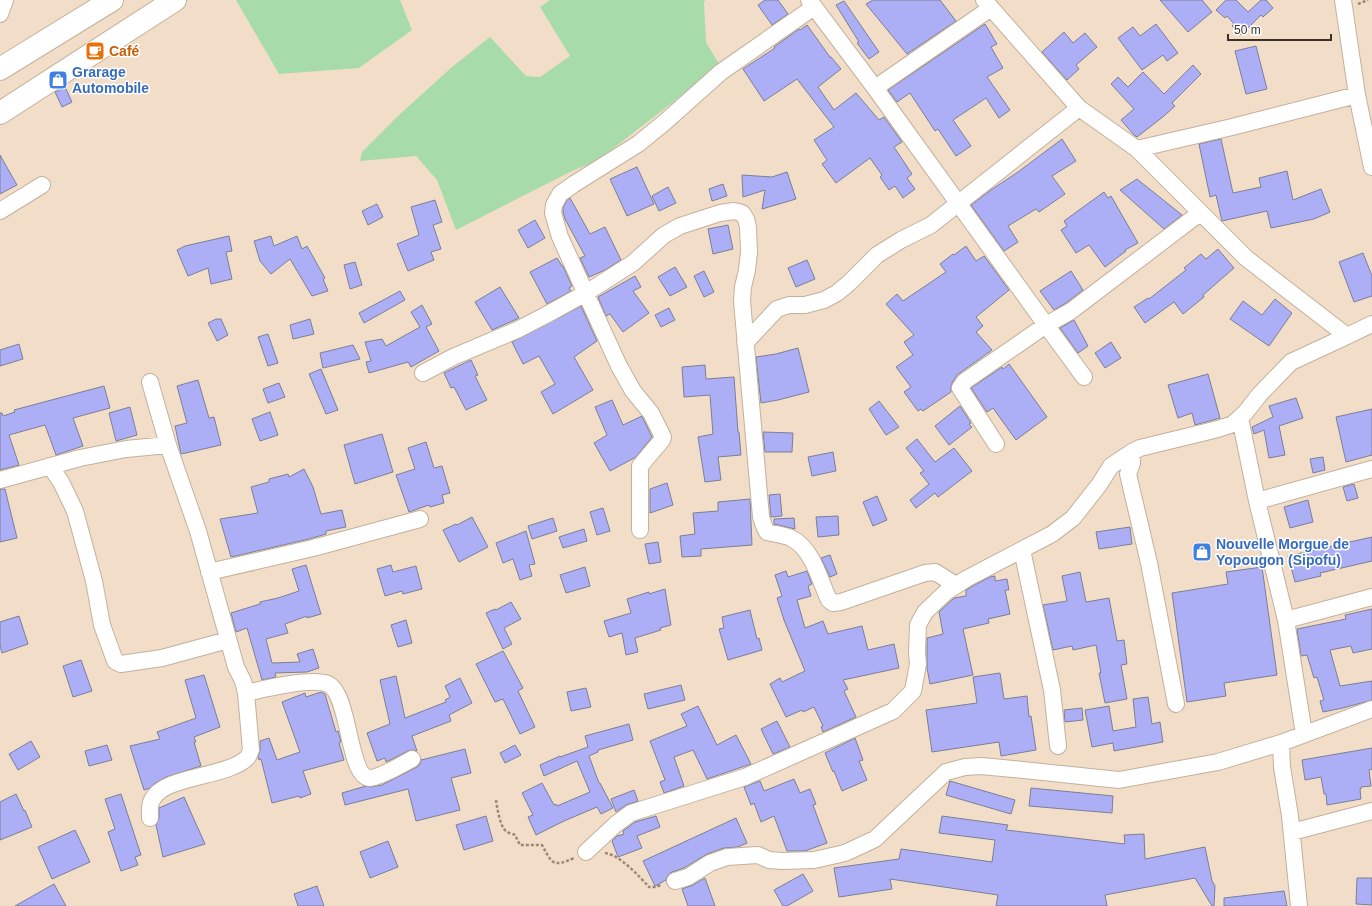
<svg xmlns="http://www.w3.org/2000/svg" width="1372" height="906" font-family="Helvetica,sans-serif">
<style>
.green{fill:#a7dcaa}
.building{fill:#acaff6;stroke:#7c7e96}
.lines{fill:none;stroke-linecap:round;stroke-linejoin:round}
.street-casing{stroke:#c4b09b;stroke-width:18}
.primary-casing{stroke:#c4b09b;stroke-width:24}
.path{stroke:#988a7a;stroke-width:2.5;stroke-dasharray:3 2;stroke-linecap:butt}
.street{stroke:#fff;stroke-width:16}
.primary{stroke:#fff;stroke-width:22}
.labels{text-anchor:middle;stroke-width:3;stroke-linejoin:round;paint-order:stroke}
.food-label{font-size:14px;font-weight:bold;fill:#c56008;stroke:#fff;text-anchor:start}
.shop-label{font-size:14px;font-weight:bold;fill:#366cbe;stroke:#fff;text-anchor:start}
</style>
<rect width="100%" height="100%" fill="#f2dec8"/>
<!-- green -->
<path class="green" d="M236 0H400L412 30 359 68 279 74Z
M550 0H705L704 3 706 42 719 64 677 99 597 161 574 170 456 230 437 180 416 156 360 161 362 152 399 115 452 67 490 37 526 76 540 77 570 56 540 7Z"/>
<!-- building -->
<path class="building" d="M765 0H778L788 14 772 25 758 5Z
M873 0H940L956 21 907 54 866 4Z
M1160 0H1202L1212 12 1188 32Z
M1226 0H1236L1248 12 1261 0H1266L1273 8 1263 17 1261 15 1241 35 1232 26 1234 24 1227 16 1225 18 1216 10Z
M844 1 879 52 869 59 857 43 859 42 836 5Z
M985 24 997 44 991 47 1003 68 987 77 1010 110 999 118 986 98 953 120 971 146 956 156 938 129 935 131 910 93 897 102 888 90Z
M1156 24 1178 53 1167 61 1163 55 1142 70 1118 38 1133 27 1140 36Z
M807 25 830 57H831L841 69 818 87 834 110 856 93 879 120 884 117 902 142 894 147 912 174 907 178 915 189 903 198 895 186 889 190 880 177 882 175 870 158 836 183 822 164 827 160 814 140 834 127 797 79 764 101 743 69 775 48 774 47 799 29 800 30Z
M1064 32 1073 43 1085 33 1097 47 1076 65 1079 69 1067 80 1042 52Z
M1256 46 1267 89 1246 94 1235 51Z
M1193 65 1201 74 1172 103 1175 106 1164 116 1137 137 1134 135 1121 120 1134 109 1111 84 1118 77 1128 87 1143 72 1164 94Z
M65 87 72 102 62 107 55 92Z
M1062 139 1076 161 1052 176 1065 194 1039 212 1036 209 1008 226 1018 242 1004 251 971 205 991 190 1018 172Z
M1221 139 1233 193 1261 187 1259 178 1287 171 1293 200 1321 189 1330 212 1314 219 1271 228 1267 211 1222 221 1216 195 1210 197 1199 144Z
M0 155 17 185 0 194Z
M637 167 654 204 627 216 610 179Z
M787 172 796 199 762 209 765 190 743 197 742 175 772 177Z
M1137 179 1182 215 1164 229 1120 190Z
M723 184 727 196 712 201 709 189Z
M668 187 676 203 659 211 652 196Z
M1104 192 1108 198 1111 196 1138 243 1125 250 1126 251 1105 267 1089 245 1076 253 1061 230 1067 226 1064 221Z
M570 198 590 234 605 227 621 260 605 270 589 277 580 258 585 256 565 219 563 212V208L567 200Z
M435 200 442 222 433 225 441 249 431 252 434 260 408 271 397 244 419 235 411 207Z
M377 204 383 217 368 225 362 211Z
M535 220 545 238 528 248 518 230Z
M728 225 733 249 713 254 708 229Z
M229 236 232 251 226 252 232 279 211 284 208 268 188 276 177 250 185 246Z
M271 236 274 246 297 236 302 249 307 246 325 278 323 279 328 291 312 296 290 259 271 274 260 261 254 241Z
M966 246 976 261 984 256 1009 290 976 317 983 326 976 332 992 350 957 375 952 383 951 387V392L923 411 921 409 918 411 904 392 911 387 896 367 913 355 904 342 914 335 886 304 897 294 903 301 946 272 940 264 953 254 954 255Z
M1218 249 1234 268 1203 295 1204 297 1183 314 1174 302 1145 323 1134 307 1148 298 1149 299 1186 270 1184 268 1201 254 1206 259Z
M1363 253 1372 276V296L1354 302 1339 262Z
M557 258 562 266H563L572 286 569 288 571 291 547 304 530 272Z
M807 260 815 279 796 287 788 268Z
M355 262 362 285 350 289 344 265Z
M675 267 687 287 670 296 658 277Z
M704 271 714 292 704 297 694 276Z
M1071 271 1083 290 1066 303 1054 310 1040 291Z
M635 276 641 287 633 291 649 313 623 332 610 314 606 316 598 297Z
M500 287 519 318 492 330 475 302Z
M400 291 405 300 364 323 359 313Z
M1275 299 1292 313 1269 346 1230 319 1243 301 1262 315Z
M422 305 432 324 426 327 439 351 411 367 408 362 369 373 366 362 371 361 365 342 382 339 386 346 420 327 411 312Z
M581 306 597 341 574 357 593 390 553 414 541 392 555 384 539 356 523 364 512 342Z
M669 308 675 320 661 327 655 315Z
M216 319H221L228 335 217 341 208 323Z
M310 319 314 334 293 339 290 325Z
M1074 320 1088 346 1078 353 1060 328Z
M268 334 278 363 268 366 258 337Z
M1111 342 1121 358 1105 368 1095 353Z
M19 344 23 359 0 366V350Z
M353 345 360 359 323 368 320 353Z
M798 348 809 392 778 400 761 403 756 357 776 354Z
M471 360 478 375 475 376 487 400 466 410 454 387 451 388 444 373Z
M1009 364 1047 417 1016 440 993 408 987 412 971 388 1002 367 1003 369Z
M705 365 706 379 734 377 738 432H739L741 455 718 457 721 480 705 482 698 437 713 434 710 395 684 397 682 367Z
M321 369 338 410 326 414 309 374Z
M1208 374 1220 418 1195 425 1192 413 1178 418 1168 385Z
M198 380 209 418 214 417 221 445 181 454 175 426 187 423 177 386Z
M279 383 285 397 268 403 263 389Z
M104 386 110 408 73 418 83 446 56 455 45 425 9 435 19 465 0 470V413H2L3 416 15 412 14 410Z
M1296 398 1303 418 1279 426 1285 455 1269 458 1264 430 1254 434 1252 427 1273 417 1269 406Z
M612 400 623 425 642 416 652 437 636 457 610 471 594 443 607 435 595 407Z
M879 401 899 427 886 435 869 409Z
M960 406 971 423 969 424 972 427 949 445 935 426Z
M130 407 137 435 116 441 109 413Z
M1372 409V455L1346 462 1336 417Z
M270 412 278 435 260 441 252 419Z
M763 432 793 433 792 452H765Z
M382 434 393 472 355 484 344 445Z
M917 439 935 462 954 448 972 471 938 497 935 493 916 508 910 500 929 484 920 473 924 471 906 448Z
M426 442 434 468 442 466 450 493 442 495 444 503 430 507 429 505 409 512 396 475 415 469 408 448Z
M833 452 836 471 812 476 808 457Z
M1323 457 1325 470 1313 473 1310 459Z
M304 469 313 487 321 514 342 510 346 527 326 531V534L309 539 231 557 220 519 258 513 251 487 269 482V479L288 474 289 477Z
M667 483 673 505 650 513V489Z
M1354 484 1358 498 1347 501 1343 487Z
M0 489H5L17 538 0 542Z
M780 494 782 516 771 517 769 495Z
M877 496 887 520 873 526 863 502Z
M750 499 752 545 701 549V556L682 557 680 536 695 534 693 513 718 511V502Z
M1308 500 1313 522 1290 528 1284 507Z
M603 508 610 531 597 535 590 512Z
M838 516 839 535 818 537 816 517Z
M472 517 488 547 459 562 443 530 456 524 457 525Z
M553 518 557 531 532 539 528 526Z
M794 518 795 529 774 524V519Z
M1130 527 1132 544 1099 549 1096 532Z
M584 529 587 541 563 548 559 537Z
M526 531 535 564 529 565 532 576 520 580 513 559 503 563 496 543Z
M1372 537V561L1320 573 1321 576 1295 582 1288 556Z
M658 542 661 562 649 564 645 544Z
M830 555 837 574 830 577 821 558Z
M306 565 321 614 307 618V616L285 624 288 633 266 639 272 663 300 662 297 654 313 649 319 668 307 672 275 673 276 677 262 680 247 628 236 632 231 613 260 604V602L278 598 299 591 292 569Z
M391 565 393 572 416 566 422 589 403 594 402 591 385 596 377 569Z
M585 567 590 586 566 593 560 575Z
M1262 567 1277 675 1224 683 1226 696 1187 702 1172 593 1228 584 1226 572Z
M786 571 788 577 807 571 812 584 808 586 811 596 797 600 805 628 823 621 828 634 862 626 868 650 894 644 899 668 843 680 848 689 844 691 856 717 823 732 821 727 823 726 814 707 803 712 802 710 786 717 770 684 780 678 782 682 805 671 784 620 777 598 782 596 775 575Z
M1080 572 1086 602 1109 598 1117 641 1124 640 1127 664 1121 665 1127 699 1105 703 1099 673H1101L1096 645 1073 650 1072 646 1053 650 1043 605 1067 601 1062 576Z
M995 576V581L1007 579 1009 590H1005L1010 614 988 619 989 623 963 629 973 675 930 684 927 668V638L943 634 939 612 954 598 966 596V590L971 587 990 577Z
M665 589 671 625 660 628 661 630 635 638 638 652 626 655 622 633 609 637 604 621 631 613 627 599 649 592V594Z
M511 602 521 619 504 628 512 644 503 649 486 613 495 609 496 610Z
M1372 609V649L1353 653 1351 646 1330 650 1340 686 1372 681V700L1343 708 1323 712 1320 701 1324 700 1317 677 1314 678 1307 655 1301 656 1297 629 1346 619 1345 615Z
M750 610 757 639 759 638 762 650 728 660 719 629 724 628 722 617Z
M19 616 28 644 2 653 0 646V622Z
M406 620 412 643 398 647 391 625Z
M503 651 523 688 518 691 535 727 520 734 503 699 495 702 476 664Z
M81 660 92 691 73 697 63 666Z
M1000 673 1004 699 1027 696 1029 717 1031 716 1036 750 1001 756 999 742 932 752 926 710 977 703 973 677Z
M204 675 220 727 194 737 196 742H194L201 766 166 777 154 784 150 788 144 790 130 746 160 739 157 732 196 718 185 680Z
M396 676 405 718 446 702 445 700 450 697 445 686 460 678 472 703 449 715 451 721 412 736 417 751 413 750 408 751 386 762 385 758 377 761 367 733 390 724 380 680Z
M681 685 685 700 648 709 644 694Z
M586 688 591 707 571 711 567 692Z
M321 692 325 694 336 732 338 731 341 742 339 743 344 760 303 771 311 794 300 798 299 796 272 803 261 759 259 760 258 757 260 750V741L269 738 277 760 300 752 282 702 305 693 306 697Z
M1148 697 1152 724 1160 722 1163 742 1114 751 1113 743 1092 747 1085 710 1109 706 1113 731 1136 727 1133 699Z
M698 706 717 745 736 735 751 764 707 779 693 750 674 757 684 786 664 793 660 782 665 780 650 741 687 726 681 714Z
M1082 708 1083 720 1065 722 1064 710Z
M777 721 790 747 773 754 761 729Z
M629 724 633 740 598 750V752L589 756 599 783H600L613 808 601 814 597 807 564 821 536 835 528 817 533 815 522 793 542 783 554 805 556 804 557 806 590 792 577 761 544 776 540 765 560 756V757L588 747 585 736Z
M855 738 863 760 859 761 867 780 842 791 834 771 833 772 825 753Z
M31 741 40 757 18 770 9 754Z
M107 745 112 760 89 766 85 751Z
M515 745 521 755 505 763 500 753Z
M1372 748V769L1369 770 1371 786 1361 787V789H1360L1361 799 1327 805 1326 794H1324L1321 777 1305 780 1302 760Z
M465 749 471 773 451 778 460 810 416 821 408 789 345 805 342 793 366 786 371 787 382 785 417 767 420 764 421 760Z
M794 779 800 793 810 789 816 804 813 805 827 843 805 851H787L774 816 761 822 754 803 751 805 744 787 760 781 764 791Z
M950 781 1015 800 1011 814 946 795Z
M1031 788 1113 796 1112 813 1029 806Z
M634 790 638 801 626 805 616 812 611 799Z
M16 794 24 811 25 810 32 827 0 840V802Z
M121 794 141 855 135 857 138 865 121 871 108 832 115 829 105 799Z
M184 797 205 844 163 857 156 825 159 818V808Z
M486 816 493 841 464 850 456 825Z
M656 816 660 827 637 836 642 848 618 857 612 841 617 836 624 834 623 831 635 822Z
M942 816 1008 825 1006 830 1125 844 1124 835 1144 834 1145 859 1205 847 1212 881 1215 886 1214 906H1212L1195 878 1105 895 1107 906H996L998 895 890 879 892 889 839 897 834 868 899 859 901 849 992 862 995 840 939 833Z
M736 818 747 843 738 847 724 848 707 854 684 868 672 872 668 875 666 880 655 886 643 861Z
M75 830 90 862 52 879 38 847Z
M388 841 398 867 370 878 360 852Z
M803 874 813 891 787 906H783L774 890Z
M705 878 715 906H688L682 889 693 885Z
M1357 878H1372V905L1356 904Z
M54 884 66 906H15Z
M317 886 324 906H298L294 894Z
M1284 891 1287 906H1224V898Z"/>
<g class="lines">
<defs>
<path id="street" d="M809 0 875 88 1046 325 1071 311 1200 213
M984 0 1079 108 1137 149 1246 258 1347 336 1372 324
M1343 0 1357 95 1372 167
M0 14 5 0
M875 88 991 8
M1137 149 1232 127 1357 95
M0 211 42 185
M745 343 777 309 789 305H805L824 300 837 293 849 283 877 255 901 240 931 225 1079 108
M423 373 453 357 517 330 546 315 586 293 633 263 664 235 680 226 720 213 734 211 742 213 746 219 748 227 749 252 747 270 743 287 742 301 761 517 764 526 767 532C775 534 784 535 791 538 813 549 819 579 829 600L833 603 841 602 925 573 935 572 956 585
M150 382 168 445 198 531 236 667 243 681 246 693C264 689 312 677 328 684 350 694 348 778 370 778 379 778 403 764 412 759
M1240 418 1257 501 1286 620 1304 734
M996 444 960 388 965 381 1046 325 1084 377
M1132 452V463L1128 474 1149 563 1176 704
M50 466 61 482 75 511 94 581 102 625 115 661 121 664 162 658 228 640
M0 480 80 458 126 449 168 445
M1257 501 1372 469
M640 530V466L662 440 663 437 651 413 633 391 619 366 560 237 553 213 554 205 560 194 574 184 638 144 665 122 721 72 814 7
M1022 550 1052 690 1058 746
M209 572 313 548 420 519
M1286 620 1372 597
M1281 743 1282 767 1290 816 1299 906
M150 818C150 813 149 805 152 800 164 775 226 778 247 758 249 756 250 752 251 750L246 693
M1292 832 1372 811
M586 852 616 824 631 813 745 777 893 711 913 691 918 664 917 652 918 625 925 612 946 592 966 579 1052 534 1073 518 1099 485 1111 466 1132 452 1140 448 1218 429 1233 424 1245 413 1260 394 1291 362 1347 336
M675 881 688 877 710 863 727 857 758 855 769 860 782 861 814 860 845 853 875 839 946 772 965 767 981 766 1013 769 1119 780 1218 762 1281 743 1372 709"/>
<path id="primary" d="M0 69 112 0
M0 113 175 0"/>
</defs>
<!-- street casing -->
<use href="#street" class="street-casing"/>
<!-- primary casing -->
<use href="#primary" class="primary-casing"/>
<!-- path -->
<path class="path" d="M1358 4 1368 0
M496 800C497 807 500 827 506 831 508 833 513 834 515 835L520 845H542C552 863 552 868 574 858
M605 853C620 855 639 876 649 887H655L661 885"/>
<!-- street -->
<use href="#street" class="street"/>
<!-- primary -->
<use href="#primary" class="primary"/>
</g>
<!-- icons -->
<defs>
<symbol id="cafe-square" viewBox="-11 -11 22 22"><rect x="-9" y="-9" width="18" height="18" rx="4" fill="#e8710a" stroke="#fff"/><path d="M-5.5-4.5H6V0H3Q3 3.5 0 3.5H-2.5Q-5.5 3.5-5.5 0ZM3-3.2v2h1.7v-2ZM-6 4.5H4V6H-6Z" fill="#fff"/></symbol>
<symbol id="shop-square" viewBox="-11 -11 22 22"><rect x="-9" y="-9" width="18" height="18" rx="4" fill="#3f7fe0" stroke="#fff"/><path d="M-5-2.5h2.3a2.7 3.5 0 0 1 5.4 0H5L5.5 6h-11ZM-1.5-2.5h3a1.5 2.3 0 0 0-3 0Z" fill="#fff"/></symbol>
</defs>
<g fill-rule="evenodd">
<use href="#cafe-square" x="84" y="40" width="22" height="22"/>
<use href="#shop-square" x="47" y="69" width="22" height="22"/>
<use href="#shop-square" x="1191" y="541" width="22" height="22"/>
</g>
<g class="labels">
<!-- food labels -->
<g class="food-label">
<text x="109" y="56">Café</text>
</g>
<!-- shop labels -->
<g class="shop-label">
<text x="72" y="77">Grarage<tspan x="72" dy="16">Automobile</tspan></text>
<text x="1216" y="549">Nouvelle Morgue de<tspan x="1216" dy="16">Yopougon (Sipofu)</tspan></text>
</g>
</g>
<!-- scale -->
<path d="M1228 34v6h103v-6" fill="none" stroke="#3a3229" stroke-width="2"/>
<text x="1234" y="34" font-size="12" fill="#3a3229" stroke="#ffffff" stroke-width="3" paint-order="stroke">50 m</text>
</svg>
